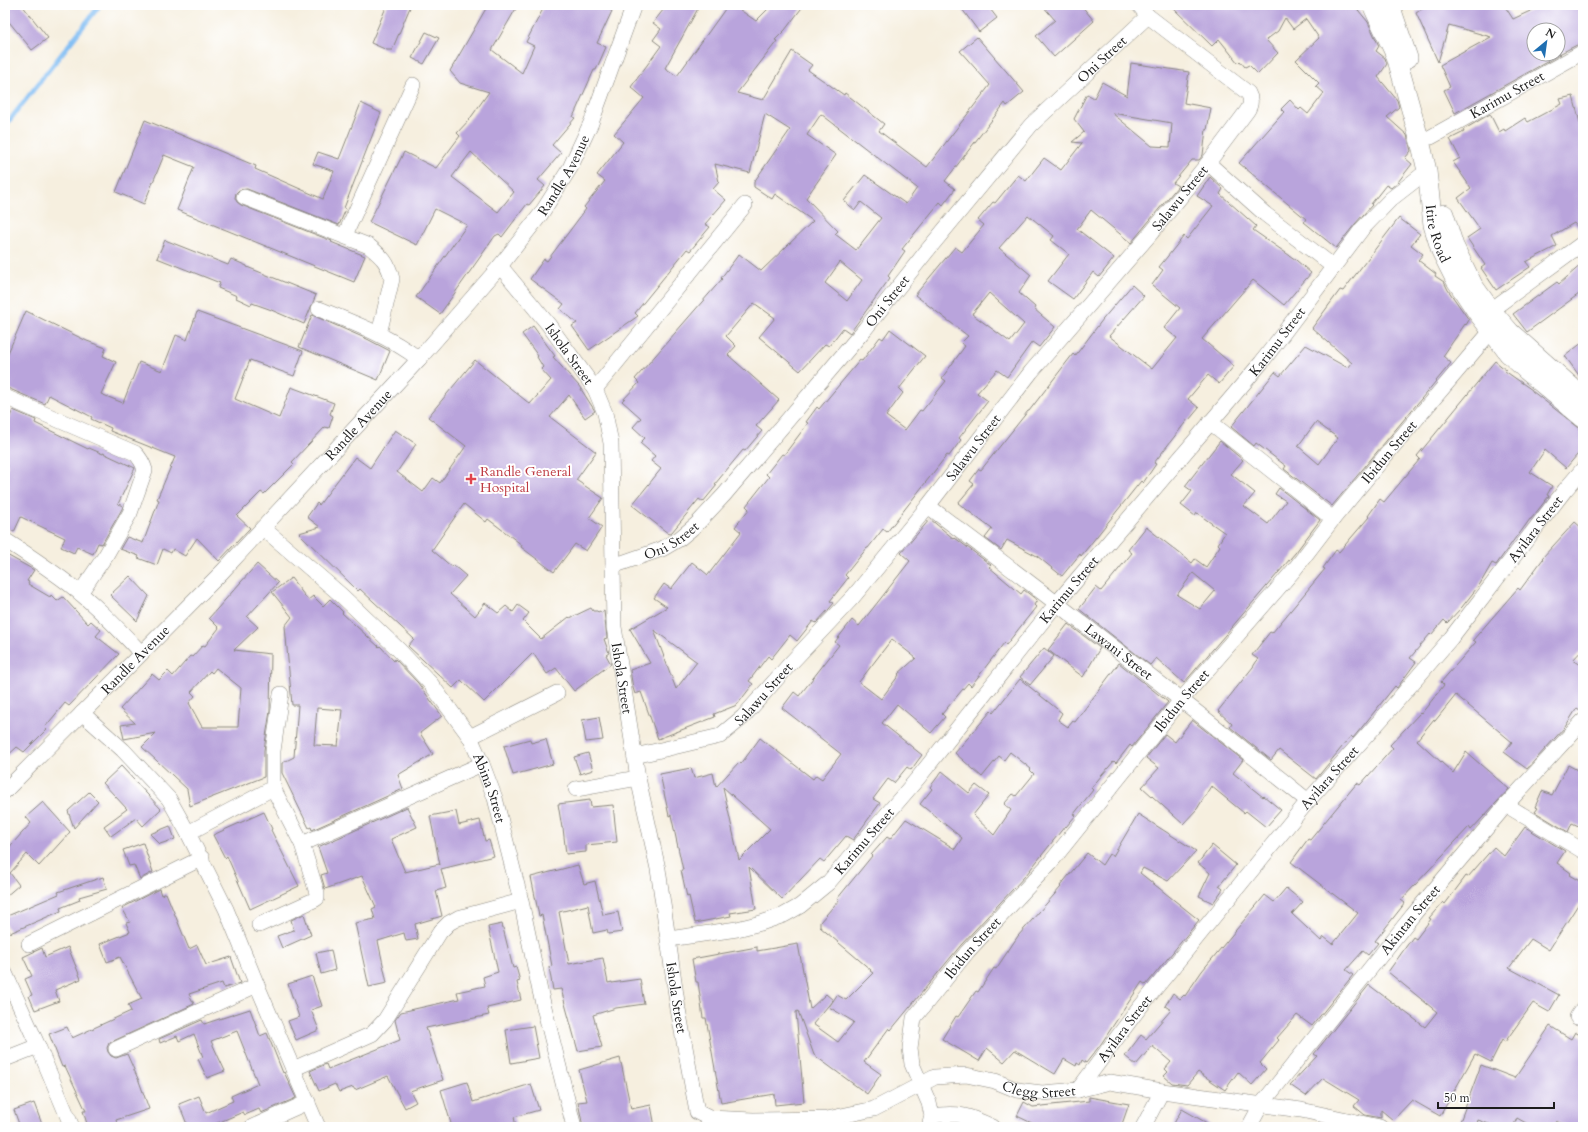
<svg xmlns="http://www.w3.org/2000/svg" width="1588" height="1132" font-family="Cardo,serif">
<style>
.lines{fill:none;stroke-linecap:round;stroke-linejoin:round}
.stream{stroke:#80bdf3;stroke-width:4.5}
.building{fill:#b9a4dc;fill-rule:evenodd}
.minor-casing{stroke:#89867e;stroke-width:16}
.major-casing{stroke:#89867e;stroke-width:20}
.minor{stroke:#fff;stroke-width:15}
.major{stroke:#fff;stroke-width:19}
.health-dot{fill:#e0444e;stroke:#fff;stroke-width:1.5}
.labels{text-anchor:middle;stroke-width:4;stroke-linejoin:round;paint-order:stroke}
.street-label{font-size:14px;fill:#1c1c1c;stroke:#fff}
.health-label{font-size:14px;fill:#be3a42;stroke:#fff;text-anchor:start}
</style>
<rect width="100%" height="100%" fill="#fff"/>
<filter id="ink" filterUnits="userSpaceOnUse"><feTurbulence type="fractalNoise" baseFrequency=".025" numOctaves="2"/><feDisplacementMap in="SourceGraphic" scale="8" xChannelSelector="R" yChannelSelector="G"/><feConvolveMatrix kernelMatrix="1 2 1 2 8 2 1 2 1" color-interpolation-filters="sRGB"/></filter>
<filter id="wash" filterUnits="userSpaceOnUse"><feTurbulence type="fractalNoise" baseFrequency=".012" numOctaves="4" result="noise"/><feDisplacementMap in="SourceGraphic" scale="16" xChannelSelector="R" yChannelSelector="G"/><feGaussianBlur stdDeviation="0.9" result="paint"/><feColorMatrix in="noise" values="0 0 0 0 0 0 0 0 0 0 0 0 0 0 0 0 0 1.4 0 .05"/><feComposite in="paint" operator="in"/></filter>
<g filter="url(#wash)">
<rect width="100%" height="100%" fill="#f6efdf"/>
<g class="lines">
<!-- stream -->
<path class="stream" d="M5 126 100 5"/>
</g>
<g id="blocks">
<!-- building -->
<path class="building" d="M5 5H22L48 38 32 50 5 17Z
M387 5H411L392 50H387L371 43Z
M488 5H518L492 50 522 73 534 46 526 42 545 5H598L612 11 597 43 606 47 596 70H594L573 117 575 118 552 145 561 153 538 180 545 186 529 205 527 204 502 237 499 234 495 236 440 314 416 297 467 225 435 209 417 245 369 222 404 152 436 168 460 136 457 133 469 120 489 92 460 83 450 71ZM471 152 514 192 498 212 452 177Z
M667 5H700L665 68 677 76 728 5H733L756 21 772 5H804L785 30 775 40 777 41 737 93 763 100 792 51 812 65 808 70 844 95 845 93 884 124 879 131 927 167 990 85 960 51 977 37 1024 92 1007 106 1005 103 945 181 955 189 943 205 940 202 902 249 905 251 888 276 890 278 850 333 843 328 829 346 825 344 800 371 759 337 775 318 754 303 726 336 736 346 728 355 779 400 756 426 762 431 745 451 743 450 715 484 717 485 703 502 699 499 672 532 669 534 632 505 661 469 651 461 655 456 640 443 645 438 633 427 641 418 622 401 639 383 635 379 722 279 721 278 739 254 761 271 813 221 775 194 772 199 754 187V182L790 130 765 114 750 173 715 164 719 182 713 189 726 200 705 224 710 227 690 251 687 249 635 313 638 316 589 350 572 326 577 323 560 309 564 304 530 279 544 259 547 261 586 209 584 207 605 181 597 175 623 142 614 134 644 98 631 87 661 46 653 40 661 29 653 23ZM821 114 917 188 906 204 865 175 844 201 855 210 861 202 881 218 856 250 835 234 838 231 806 198 836 155 807 135ZM840 262 862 280 847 301 825 283Z
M959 5H987L997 18 979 32Z
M1042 5H1081L1094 21 1054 57 1036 36 1055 20Z
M1170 5H1354L1368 22 1379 46 1376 51 1385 58 1387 64 1378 77 1397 100 1399 107 1387 117 1407 135 1411 151 1405 158 1412 164 1398 182 1391 188 1386 185 1371 204 1372 205 1355 224 1336 248 1304 222 1306 219 1239 163 1284 112 1281 109 1290 100 1299 110 1301 108 1308 114 1324 93 1316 86 1319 83 1296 60 1319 38 1306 19 1293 29 1285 18 1278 31 1266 40 1278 53 1258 74 1249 65 1245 67 1240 61 1238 63 1219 39 1212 46Z
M1428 5H1504L1513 19 1543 5H1577L1583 18V42L1559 54H1561L1455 113 1444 90 1450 87 1440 65 1491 37 1449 25 1438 62 1416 13ZM1534 30H1558V54H1534Z
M426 32 439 38 424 64 412 58Z
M1131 63 1189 72 1184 103 1211 108 1207 130 1206 129 1203 155 1199 160H1192L1173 183 1178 186 1131 243 1091 210 1077 229 1114 258 1099 277 1093 272 1073 299 1048 281 1069 254 1051 240 1054 236 1028 215 999 248 1031 275 1019 293 1035 307 1034 309 1055 327 1039 347 1032 342 1007 377 997 370 977 393 988 401 959 438 961 440 949 456 947 455 887 532 883 529 868 548H867L845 575 848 578 830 601 834 603 829 609 816 623 813 621 797 641 790 635 771 659 768 656 749 681 753 684 737 705 714 714 715 717 658 739 641 692 635 694 633 688 630 670 650 663 630 629 667 607 654 598 664 584 671 589 692 562 708 575 741 532 735 527 749 509 746 506 769 477 766 474 782 454 784 455 808 423 806 422 817 407 819 409 860 360 862 361 880 337 883 339 890 329 925 356 899 389 903 393 886 416 905 430 920 410 922 411 946 381 942 378 965 346 961 343 968 336 915 295 955 247 962 252 984 225 978 220 993 202 995 203 1018 175 1026 181 1044 158 1061 170 1082 143 1072 142 1084 132 1074 119 1087 94 1094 98 1102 82 1127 96ZM1112 113 1172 123 1170 147 1152 146ZM989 293 1024 324 1010 342 972 314ZM654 630 697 662 676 689Z
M1573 96 1583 134V234L1574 223 1552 236 1557 246 1526 262 1530 267 1496 290 1481 268 1485 265 1467 238 1480 229 1458 198 1471 188 1453 162 1460 158 1450 139 1464 132 1463 130 1490 114 1499 132 1504 129 1505 131 1525 118 1528 122 1562 104 1560 99Z
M361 103 381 113 344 208 346 209 339 225 247 189 239 190 236 193 235 198 237 202 241 205 332 241 331 242 365 256 354 282 177 210 194 167 164 155 144 204 116 192 145 120 256 166 255 169 323 199 334 171 313 164 318 152 339 159Z
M1210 177 1223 189 1220 194 1256 226 1253 230 1296 260 1311 273 1284 305 1253 280 1202 339 1234 366 1219 384 1208 375 1188 399 1199 408 1189 420 1188 419 1154 463 1156 464 1143 483 1141 481 1081 556 1080 554 1062 576 1037 556 1007 540 1001 550 985 538 992 529 958 503 974 484 970 481 979 469 981 470 1028 411H1029L1073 354 1075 356 1103 319 1132 285 1144 296 1109 336 1152 369 1177 338 1164 328 1180 308 1152 285 1163 270 1159 267 1184 236 1187 239 1213 206 1197 196Z
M1399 218 1420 234 1411 245 1423 254 1418 260 1436 274 1435 276 1444 282 1448 290 1469 320 1466 325 1465 324 1443 356 1451 363 1332 506 1284 469 1286 466 1256 443 1254 446 1231 427 1275 372 1280 376 1306 345 1348 368 1352 363 1312 328 1340 290 1343 291ZM1316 422 1338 438 1319 464 1298 446Z
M165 240 228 265 231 259 247 266V267L316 295 304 324 269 309 252 303 251 305 236 298 237 296 218 288 220 283 157 258Z
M1583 263V291L1527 332 1513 314 1557 282 1559 284Z
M26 311 87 341 106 348 103 356 116 362 101 394 123 403 139 362 162 371 176 335 187 340 197 312 303 351 294 376 250 360 235 399 279 418 291 387 334 403 330 414 333 416 329 428 325 427 292 462 294 464 264 494 261 492 237 516 250 528 219 561 197 538 185 556 173 549 171 553 163 549 157 565 138 558 139 556 120 549 127 537 143 543 159 500 157 499 175 457 110 431 111 428 91 419 92 417 49 395 45 404 5 387V360Z
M312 315 367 339 390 351 378 380 299 347Z
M533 326 555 356 553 357 579 386 595 411 585 418 569 395 550 417 596 452 576 480 603 498 589 518 602 527 586 551 575 544 554 572 521 547 522 545 488 519 486 522 464 504 432 550 452 567 453 565 466 576 450 594 475 616 485 603 498 613 506 606 513 612 518 605 529 613 523 621 541 639 569 617 570 618 591 608 593 611H597L598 612 600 611 601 613 604 611 607 638 604 639 609 653 606 655 611 664 574 691 556 668 547 674 533 653 484 702 461 680 453 688 408 646 414 639 360 589 358 591 299 533 320 527 307 517 317 503 319 505 355 457 370 468 395 430 416 444 397 472 423 492 433 478 440 483 466 446 428 417 475 360 530 404 551 380 541 369 543 367 537 357 538 356 522 334Z
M1583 342V381L1565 356Z
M1495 361 1506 370 1505 371 1532 390V391L1583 431V448L1566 468 1545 450 1530 472 1552 486 1547 495 1549 496 1531 519H1530L1517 537H1516L1496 565 1492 563 1480 584 1462 607 1447 623 1444 620 1431 635 1430 634 1410 658 1416 662 1397 688 1395 686 1367 721 1353 738 1351 736 1316 779 1279 750 1271 760 1230 727 1232 724 1218 711 1253 667 1258 659 1252 655 1270 632 1272 633 1325 569 1323 568 1336 550 1339 552 1369 517 1368 516 1380 499 1384 502 1420 459 1417 456Z
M13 410 36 420 35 423 88 449 89 448 103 454V453L135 468 118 504 123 506 122 509 102 544 98 543 93 554 77 547 74 553 61 547 65 538 21 517 14 532 5 527V471L8 465 5 464V427Z
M1220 441 1243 460 1231 474 1255 493 1244 506 1268 524 1286 501 1275 494 1279 488 1320 520 1296 552 1184 683 1156 658 1150 665 1079 609 1096 587 1101 591 1132 553 1128 550 1146 527 1192 563 1195 559 1206 567 1220 546 1218 544 1225 533 1197 513 1195 516 1181 505 1192 491 1185 486ZM1193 573 1215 591 1200 609 1177 595Z
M930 519 954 539 955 538 991 565 989 567 1021 594 1024 590 1037 600 1034 605 1036 607 1006 645 1004 643 971 686 968 683 942 714 945 717 931 733 897 704 882 723 922 755 911 770 907 767 894 783 888 779 873 799 880 803 853 840 846 836 824 862 820 859 782 899 749 867 756 909 730 913 731 916 695 923 689 896 687 897 681 870H683L671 815 669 816 660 774 691 768 694 778 713 773 716 787 739 762 741 764 760 738 813 779 816 775 822 779 841 754 782 708 794 692 799 696 839 645 835 642 852 620 859 626 885 593 910 561 901 553ZM892 639 916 658 898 674 899 675 881 699 859 682ZM723 787 770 829 739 860Z
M1575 522 1583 529V649L1573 660 1583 666V712L1577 708 1565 727 1527 769 1504 752 1512 742 1456 695 1435 721 1434 719 1417 740 1453 773 1466 752 1509 789 1471 830 1469 827 1401 900 1405 903 1375 941 1378 943 1368 955 1363 951 1346 970 1353 975 1312 1026 1297 1015 1277 1038 1279 1040 1260 1063 1266 1069 1252 1085 1238 1072 1225 1090 1198 1072 1187 1085 1172 1083 1164 1076 1168 1072 1165 1069 1171 1062 1152 1046 1136 1065 1125 1056 1141 1035 1146 1039 1171 1010 1165 1006 1173 993 1180 999 1184 995 1185 996 1202 971 1265 895 1274 902 1286 888 1303 902 1292 914 1321 941 1324 937 1333 944 1358 913 1291 862 1308 839 1310 840 1357 783 1360 785 1393 748 1390 745 1420 713 1421 714 1444 685 1441 682 1476 642 1473 640 1518 588 1520 590 1543 559 1542 558Z
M5 554 34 570 27 581 29 582 28 584 50 597 51 595 57 601 63 597 88 624 91 621 101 630 96 636 119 654 69 706 65 703 45 727 47 729 24 752 17 747 5 758Z
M257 564 278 583 247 617 258 627 234 650 271 654 270 711 264 750V777L190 806 187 789 142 747 156 733 124 739 121 725 135 723 120 709 152 674 159 680 168 671 173 676 190 656 192 657 203 645 205 646 219 628 209 618ZM216 668 241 688 238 727H202L189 703 195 696 191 692 210 671 212 673Z
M130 576 149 596 137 621 110 595Z
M291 578 308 600 313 596 323 606 330 599 343 612 342 613 379 647 380 646 394 661 395 659 418 683 442 716 420 733 433 754 398 775 403 789 312 830 311 827 309 828 282 773V763L294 757 298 705H292L285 626 292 617 272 592ZM317 708 342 710 338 746 314 745Z
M1068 624 1100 648 1083 677 1048 650Z
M1044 648 1054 656 1030 685 1020 677Z
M1119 663 1168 702 1132 747 1130 745 1116 763 1114 761 1091 788 1093 790 1074 814 1076 815 1066 827 1065 826 1026 875 961 945 891 1030 889 1028 864 1062 881 1074 867 1094 814 1055 798 1011 796 1012 804 1102 775 1105 774 1094 721 1103 706 1018H703L698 982H696L692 959 757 947V951L798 944 810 1009 826 994 833 1000 813 1024 838 1042 854 1022 829 1007 837 995 846 1000 873 973 870 971 871 970 820 927V922L839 900 837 899 872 856 871 855 887 837 890 839 906 819 955 849 962 838 920 804 932 789 930 787 942 771 969 793 976 785 989 795 973 815 994 835 1011 810 1004 804 1013 794 1016 796 1034 774 1030 770 1031 769 1010 752 1004 760 999 756 982 777 955 753 991 711 993 713 1020 679 1062 713 1058 720 1068 727 1073 721 1075 722Z
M599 717 603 740 586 742 582 720Z
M1192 720 1243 760 1233 773 1263 797 1264 796 1281 810 1266 827 1246 811 1244 813 1211 786 1197 809 1183 824 1142 787 1159 768 1146 758 1165 734 1175 742Z
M530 739 531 743 546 739 553 764 513 775 504 746Z
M588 753 593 770 580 774 574 757Z
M1568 765 1583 773V828L1572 823 1568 832 1535 812 1538 808 1535 807 1542 791 1552 795Z
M121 766 161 809 143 826 136 818 111 836 104 826 127 809 103 783Z
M89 792 98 801 74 828 68 811Z
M590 800 591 807 613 805 617 842 586 845V852L566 854 563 828H562L558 804Z
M43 802 70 832 39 866 27 854 10 873 19 885 5 897V852L31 823 26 817Z
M407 807 417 827 391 839 405 872 439 864 440 865 430 816 456 811 459 825 480 820 485 841 489 840 494 856 441 869 446 888 436 891 442 916 415 924 418 939 406 941 404 933 378 941 387 983 369 987 355 923 375 919 372 909 376 907 362 876 325 889 321 875 327 873 318 847Z
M264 812 272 829 271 830 299 886 250 909 227 856 225 858 213 835Z
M1138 814 1196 851 1168 881 1143 868 1140 873 1199 920 1146 985 1142 982 1101 1044 1086 1063 1082 1060 1080 1065 1077 1063 1076 1066 1064 1059 1055 1074 1015 1050 1004 1062 987 1048 979 1061 942 1039 956 1016 958 1017 976 991 978 992 994 968 996 969 1018 936 1061 887 1060 886 1087 853 1102 865 1109 854 1113 856Z
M170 826 175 839 160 844 150 834Z
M1525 827 1565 851 1557 863 1571 873 1569 875 1583 883V906L1579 903 1549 950 1531 939 1509 968 1559 995 1549 1012 1533 1003 1505 1042 1502 1040 1491 1062 1475 1054 1440 1116 1412 1100 1393 1120 1381 1110V1118L1365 1115 1354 1106 1359 1100 1323 1078 1306 1096 1290 1085 1317 1056 1314 1054 1369 985 1425 1027 1437 1012 1388 972 1413 937 1416 939 1431 919 1429 918 1443 902 1445 904 1466 876 1468 877 1494 847 1504 856Z
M143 843 153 872 140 879 134 865 129 866 123 850Z
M1212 845 1236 865 1219 886 1223 889 1213 903 1199 896 1210 873 1198 863Z
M578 865 584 884 595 881 603 915 618 912 622 932 608 934 607 930 593 933 588 905 559 912 569 964 603 958 608 983 612 982V983L640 979 644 1004 616 1008 593 1015 602 1047 578 1051 561 989 553 990 549 967 552 966 542 915 539 916 531 877Z
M103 877 107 889 79 897 80 900 60 908 61 911 10 933 5 923V917L59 894 58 892Z
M159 889 161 895 166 893 189 949 197 945 206 965 231 957 240 983 224 988 222 983 189 994 194 1004 109 1043 107 1048 108 1052 111 1056 116 1058 127 1054 139 1081 149 1109 116 1120 118 1127H88L83 1111H86L65 1066 62 1067 49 1034 67 1027 72 1038 131 1011 128 1005 142 999 120 957 107 962 100 944 130 932 126 923 130 922 122 908Z
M304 914 311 935 282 948 277 936 294 930 291 920Z
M502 924 513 968 516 967 520 981 517 982 521 1000 487 1008 489 1015 426 1028 443 1080 410 1091 416 1102 405 1108 388 1076 355 1090 353 1087 339 1092 335 1084 319 1091 310 1071 326 1064 328 1069 400 1040 395 1020 401 1012 459 999 457 992 485 986 483 977 498 972 488 927Z
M68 947 81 979 55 990 59 1001 35 1010 29 996 32 995 25 979 32 976 23 957 42 948 45 957Z
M331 950 335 970 321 974 316 953Z
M312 976 322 1006 311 1010 319 1030 296 1040 288 1021 299 1017 288 984Z
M250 1009 260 1036 267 1033 283 1073 284 1072 296 1098 261 1113 259 1109 245 1115 243 1112 208 1127H188L179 1104 199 1096 206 1113 233 1101 231 1096 258 1084 237 1031 211 1041 225 1071 207 1078 198 1059 203 1057 194 1034 179 1041 177 1036 160 1043 159 1039 202 1020 204 1024Z
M533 1026 539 1058 511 1063 506 1030Z
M1550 1026 1571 1039 1575 1032 1583 1037V1127H1570L1556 1121 1553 1127H1533L1517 1118 1513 1127H1497L1478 1120 1476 1127H1458L1481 1065 1515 1078Z
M620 1058 631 1109 651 1105 655 1127H583L578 1102 587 1101 579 1070Z
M467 1082 473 1102 531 1084 539 1110 514 1117 516 1127H452L441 1090Z
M1089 1097 1129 1104 1121 1127H1040L1017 1116 1024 1102 1033 1107 1089 1101Z
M34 1103 43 1127H20L14 1110Z
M1182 1109 1214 1127H1172Z"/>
</g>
</g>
<g filter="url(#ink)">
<use href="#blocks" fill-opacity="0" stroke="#89867e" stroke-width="1"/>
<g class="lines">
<defs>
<g id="minor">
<path id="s1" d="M1431 137 1583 52"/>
<path d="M1208 163 1265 214 1334 267"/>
<path d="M244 197 369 246C382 257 388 262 392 279L379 334"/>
<path d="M345 235 413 85"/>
<path id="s2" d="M500 266 548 324 595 389 605 413 611 443 614 627 638 778 658 869 678 1009 697 1112 709 1118 753 1120 827 1119 874 1109 935 1077 966 1075 995 1081 1017 1090 1042 1093 1078 1090 1110 1082 1162 1091 1301 1110 1380 1127"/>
<path d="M319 309C354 323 389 336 419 359"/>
<path d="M1491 310 1583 243"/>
<path d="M595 389 745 205"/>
<path d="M5 397 135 453C140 458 143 463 145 470L130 513 106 555 80 593"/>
<path d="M1210 422 1333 519"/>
<path id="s3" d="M928 506C1056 602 1183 700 1308 801"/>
<path id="s4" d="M263 528 341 595 399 650 431 684 470 737 482 764 495 798 521 901 540 991 574 1127"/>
<path d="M5 540C24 552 43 565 61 578 90 599 116 626 141 653"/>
<path id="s5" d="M613 566 662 549 679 539 697 524 724 495 865 329 926 252 1031 125 1148 16"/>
<path d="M82 713 123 750 169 799 188 833 226 909 257 985 318 1127"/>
<path d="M470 737 557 693"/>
<path id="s6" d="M635 756 720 736 743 717 789 665 853 597 928 506 1031 372 1152 232 1208 163 1247 111C1251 105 1252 100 1248 93L1148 16 1139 5"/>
<path d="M576 789 638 778"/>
<path id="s7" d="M5 791 222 572 419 359 500 266 541 214 570 168 591 123 634 5"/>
<path d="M1506 805 1583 851"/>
<path d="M188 833 273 788V751L281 694"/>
<path d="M302 844 482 764"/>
<path d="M259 925 314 900 317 898V893L302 844 273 788"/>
<path id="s8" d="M669 939 737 929 761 923 784 915 800 906 828 883 918 778 1057 603 1261 363 1362 229 1391 199 1427 171"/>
<path d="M29 944 202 858"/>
<path d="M5 973 38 1046 72 1127"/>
<path d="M1577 1017 1583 1008"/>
<path d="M116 1049 257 985"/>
<path d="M5 1059 38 1046"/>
<path d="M293 1069 372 1034 385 1020 440 932 449 923 458 918 521 901"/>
<path id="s9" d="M1078 1090 1137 1011 1308 801 1385 715 1451 638 1565 490 1583 469"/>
<path d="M932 1116C959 1112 969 1116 993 1127"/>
<path d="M252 1127 308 1102"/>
<path id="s10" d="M929 1127 932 1116 929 1103 912 1064 910 1048 914 1018 968 951 1050 863 1182 699 1294 570 1333 519 1391 449 1492 330"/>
<path d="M1143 1127 1162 1091"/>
<path id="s11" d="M1249 1127 1261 1105 1413 915 1506 805 1583 721"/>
</g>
<g id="major">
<path id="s12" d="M1372 5 1396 56 1422 149 1427 171 1433 225 1441 251 1455 279 1477 312 1508 353 1527 371 1583 418"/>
<path d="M1390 5 1408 58"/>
<path d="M1444 214 1454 246 1473 285 1491 310 1510 332 1583 397"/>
</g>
</defs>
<!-- minor casing -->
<use href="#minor" class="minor-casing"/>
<!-- major casing -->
<use href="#major" class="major-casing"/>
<!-- minor -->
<use href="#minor" class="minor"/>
<!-- major -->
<use href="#major" class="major"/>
</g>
</g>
<!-- markers -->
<path class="health-dot" d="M469 473h4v4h4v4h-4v4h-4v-4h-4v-4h4z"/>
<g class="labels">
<!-- street labels -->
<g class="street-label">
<text dy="5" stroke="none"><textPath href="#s5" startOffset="712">Oni Street</textPath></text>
<text dy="5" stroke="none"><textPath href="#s1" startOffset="87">Karimu Street</textPath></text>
<text dy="5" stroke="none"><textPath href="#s7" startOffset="833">Randle Avenue</textPath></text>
<text dy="5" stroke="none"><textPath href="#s6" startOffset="796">Salawu Street</textPath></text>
<text dy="5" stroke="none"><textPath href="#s12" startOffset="239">Itire Road</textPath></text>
<text dy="5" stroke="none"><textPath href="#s5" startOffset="388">Oni Street</textPath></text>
<text dy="5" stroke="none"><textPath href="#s8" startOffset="876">Karimu Street</textPath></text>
<text dy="5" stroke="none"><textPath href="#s2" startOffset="112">Ishola Street</textPath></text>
<text dy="5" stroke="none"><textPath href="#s7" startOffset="509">Randle Avenue</textPath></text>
<text dy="5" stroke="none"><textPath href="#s6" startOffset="472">Salawu Street</textPath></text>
<text dy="5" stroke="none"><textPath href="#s10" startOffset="853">Ibidun Street</textPath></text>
<text dy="5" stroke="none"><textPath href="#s9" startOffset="724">Ayilara Street</textPath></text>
<text dy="5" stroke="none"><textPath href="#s5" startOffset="64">Oni Street</textPath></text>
<text dy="5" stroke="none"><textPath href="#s8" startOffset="552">Karimu Street</textPath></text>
<text dy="5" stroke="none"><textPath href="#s3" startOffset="240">Lawani Street</textPath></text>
<text dy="5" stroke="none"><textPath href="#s7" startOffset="185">Randle Avenue</textPath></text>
<text dy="5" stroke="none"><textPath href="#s2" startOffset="448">Ishola Street</textPath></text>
<text dy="5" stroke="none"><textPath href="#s6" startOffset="148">Salawu Street</textPath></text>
<text dy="5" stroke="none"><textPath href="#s10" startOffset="529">Ibidun Street</textPath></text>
<text dy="5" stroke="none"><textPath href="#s9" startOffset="401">Ayilara Street</textPath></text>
<text dy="5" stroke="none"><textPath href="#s4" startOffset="350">Abina Street</textPath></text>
<text dy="5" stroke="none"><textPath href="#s8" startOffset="228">Karimu Street</textPath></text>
<text dy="5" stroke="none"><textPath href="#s11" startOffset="263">Akintan Street</textPath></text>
<text dy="5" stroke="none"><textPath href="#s10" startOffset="205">Ibidun Street</textPath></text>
<text dy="5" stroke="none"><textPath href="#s2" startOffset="772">Ishola Street</textPath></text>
<text dy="5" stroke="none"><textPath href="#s9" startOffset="77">Ayilara Street</textPath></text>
<text dy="5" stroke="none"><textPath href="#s2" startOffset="1243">Clegg Street</textPath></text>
</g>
<!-- health labels -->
<g class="health-label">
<text x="480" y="476">Randle General<tspan x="480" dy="16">Hospital</tspan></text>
</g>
</g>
<!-- margin -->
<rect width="1588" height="1132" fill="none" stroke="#fff" stroke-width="20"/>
<!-- north arrow -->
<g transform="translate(1546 42) rotate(29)"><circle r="19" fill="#ffffff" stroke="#a4a4a4"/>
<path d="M0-3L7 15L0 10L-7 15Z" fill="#1f6fb2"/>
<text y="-6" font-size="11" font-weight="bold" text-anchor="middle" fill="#1c1c1c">N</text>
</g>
<!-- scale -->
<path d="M1438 1102v6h116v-6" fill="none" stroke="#1c1c1c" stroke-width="2"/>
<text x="1444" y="1102" font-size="12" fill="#1c1c1c" stroke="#ffffff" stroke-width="3" paint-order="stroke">50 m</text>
</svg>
